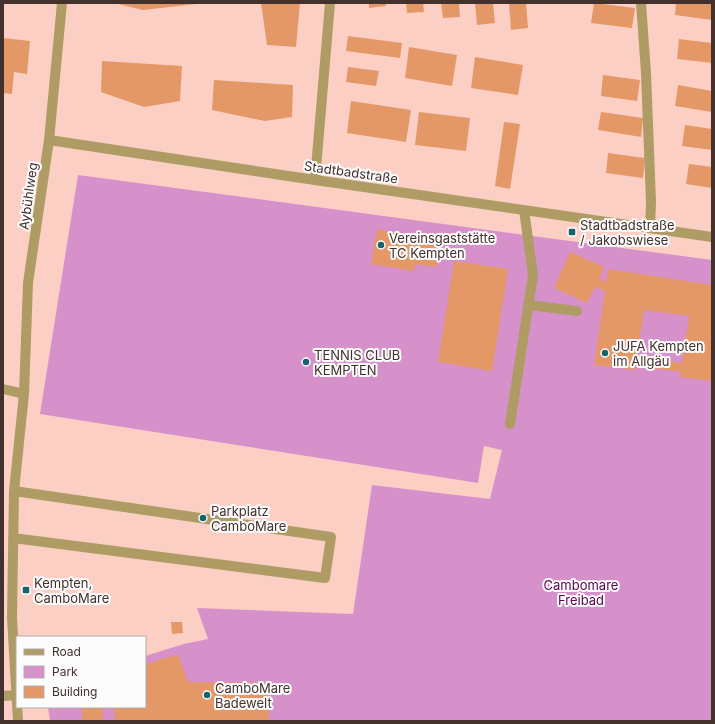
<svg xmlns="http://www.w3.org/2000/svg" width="715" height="724" font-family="Inter,sans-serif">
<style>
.green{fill:#d691cb}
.building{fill:#e59867;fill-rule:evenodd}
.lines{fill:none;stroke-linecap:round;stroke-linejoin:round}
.minor{stroke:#ae9c64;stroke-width:10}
.poi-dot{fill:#18626f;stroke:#fcfcfc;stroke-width:1.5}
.labels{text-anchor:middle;stroke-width:4;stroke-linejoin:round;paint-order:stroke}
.street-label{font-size:13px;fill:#43312e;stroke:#fcfcfc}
.poi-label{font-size:13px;fill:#43312e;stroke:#fcfcfc;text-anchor:start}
.park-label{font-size:13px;fill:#5b0353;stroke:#fcfcfc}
</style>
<rect width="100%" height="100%" fill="#fccfc5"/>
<!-- green -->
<path class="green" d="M78 175 712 260V721H50L48 707H145V656L184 644 208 639 197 608 353 614 372 485 490 499 502 450 484 446 478 483 40 414Z"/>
<!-- building -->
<path class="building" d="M114 3H196V4L143 10Z
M261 3H300L296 47 267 45Z
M369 3H386V6L369 8Z
M406 3H423L424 12 407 13Z
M441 3H459L460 17 443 18Z
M475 3H493L495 23 477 25Z
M509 3H526L528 28 511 30Z
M594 3 635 8 632 28 591 23Z
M676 3H702L712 4V20L675 15Z
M348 36 402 43 400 58 346 51Z
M3 38 30 41 27 74 14 72 12 94 3 93Z
M679 39 712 43V63L677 59Z
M409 47 457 55 452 86 405 78Z
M475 57 523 65 518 95 471 88Z
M102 61 182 66 180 101 144 107 101 92Z
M348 67 379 71 376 86 346 82Z
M603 75 640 80 637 101 601 96Z
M214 80 293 85 292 117 265 121 212 110Z
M678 85 712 91V112L675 106Z
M351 101 411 110 406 142 347 133Z
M419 112 470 118 466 151 415 145Z
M601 112 643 118 641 137 598 130Z
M504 122 520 124 510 189 495 186Z
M685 125 712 129V150L682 146Z
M608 153 645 158 643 178 606 173Z
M689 164 712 167V188L686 184Z
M377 229 441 240 436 267 415 264 414 271 371 264Z
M570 252 604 267 599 279 606 282 608 269 712 285V381L680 377 681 372 636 366 635 370 594 365 605 291 595 287 587 303 554 288ZM644 310 689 316 682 363 637 356Z
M454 261 508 269 492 371 438 362Z
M171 622H182L183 633 172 634Z
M178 655 188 682 269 683V721H115L114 707H145V665L161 659Z
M82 707H103V721H82Z"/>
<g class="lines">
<!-- minor -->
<path class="minor" d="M641 3 646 73 651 202 650 228
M49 140 315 180 712 237
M315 180 330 3
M529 305 577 311
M3 389 24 394
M510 424 533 275 524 210
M13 538 325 578 331 537 14 491
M3 696 16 695
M18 721 12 618 14 491 24 394 28 283 49 140 62 3"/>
</g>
<!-- markers -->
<g class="poi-dot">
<rect x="568" y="228" width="8" height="8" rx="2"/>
<circle cx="381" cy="245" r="4"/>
<circle cx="605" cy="353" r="4"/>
<circle cx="306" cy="362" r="4"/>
<circle cx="203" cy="518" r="4"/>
<rect x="22" y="586" width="8" height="8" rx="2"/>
<circle cx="207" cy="695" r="4"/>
</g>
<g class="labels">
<!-- street labels -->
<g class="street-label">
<text transform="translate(351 172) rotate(8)" y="5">Stadtbadstraße</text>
<text transform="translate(28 196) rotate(-82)" y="5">Aybühlweg</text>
</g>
<!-- poi labels -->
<g class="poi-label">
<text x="580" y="230">Stadtbadstraße<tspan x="580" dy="15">/ Jakobswiese</tspan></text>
<text x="389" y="243">Vereinsgaststätte<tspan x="389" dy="15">TC Kempten</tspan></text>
<text x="613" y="351">JUFA Kempten<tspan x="613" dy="15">im Allgäu</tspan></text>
<text x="314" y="360">TENNIS CLUB<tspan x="314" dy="15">KEMPTEN</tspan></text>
<text x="211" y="516">Parkplatz<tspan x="211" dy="15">CamboMare</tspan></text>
<text x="34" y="588">Kempten,<tspan x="34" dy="15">CamboMare</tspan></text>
<text x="215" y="693">CamboMare<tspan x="215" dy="15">Badewelt</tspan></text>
</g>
<!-- park labels -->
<g class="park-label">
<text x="581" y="590">Cambomare<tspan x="581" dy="15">Freibad</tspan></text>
</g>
</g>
<!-- border -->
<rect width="715" height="724" fill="none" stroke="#43312e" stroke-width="8"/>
<!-- legend -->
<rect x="16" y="636" width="130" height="72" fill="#fcfcfc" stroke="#b2abaa"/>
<rect x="24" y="649" width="20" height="6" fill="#ae9c64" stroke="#b2abaa"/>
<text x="52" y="656" font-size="12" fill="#43312e">Road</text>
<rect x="24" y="666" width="20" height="12" fill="#d691cb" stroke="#b2abaa"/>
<text x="52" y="676" font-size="12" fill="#43312e">Park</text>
<rect x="24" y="686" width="20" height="12" fill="#e59867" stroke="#b2abaa"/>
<text x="52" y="696" font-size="12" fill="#43312e">Building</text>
</svg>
